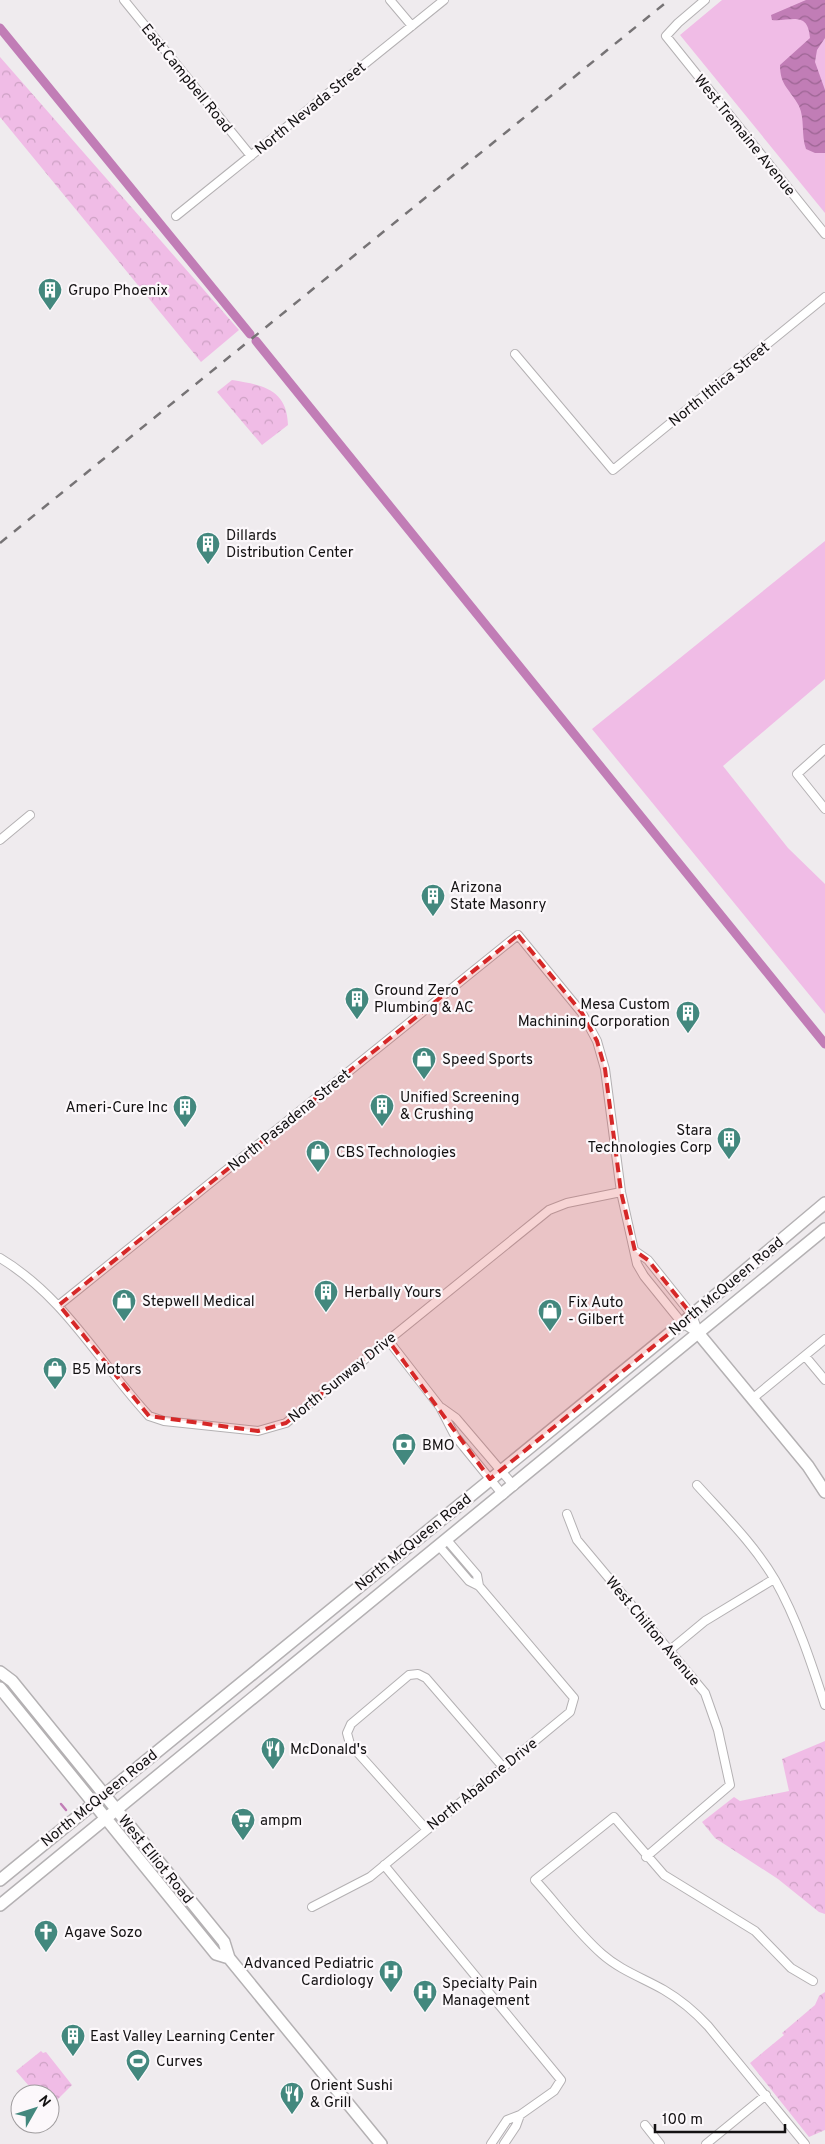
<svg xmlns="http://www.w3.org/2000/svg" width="825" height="2144" font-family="Overpass,sans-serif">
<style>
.grass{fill:#f0bce6}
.park{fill:url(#park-crowns)}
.water{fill:url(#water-waves)}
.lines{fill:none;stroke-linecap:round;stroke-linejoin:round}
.stream{stroke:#c17db6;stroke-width:2.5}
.canal{stroke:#c17db6;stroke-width:9}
.street-casing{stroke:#b4b1b3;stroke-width:10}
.secondary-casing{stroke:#b4b1b3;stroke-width:14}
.street{stroke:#fff;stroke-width:8}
.secondary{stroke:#fff;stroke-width:11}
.rail{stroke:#767375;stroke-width:2.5;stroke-dasharray:9 9;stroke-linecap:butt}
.marked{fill:#d62828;fill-opacity:0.2;stroke:#d62828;stroke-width:4;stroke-dasharray:10 6;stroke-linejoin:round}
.labels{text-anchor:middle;stroke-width:4.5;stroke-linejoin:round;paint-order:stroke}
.street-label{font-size:15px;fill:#131112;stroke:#fcf8fb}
.poi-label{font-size:15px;fill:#131112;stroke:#fcf8fb;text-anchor:start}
</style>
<defs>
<pattern id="park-crowns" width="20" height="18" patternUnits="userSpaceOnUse" patternTransform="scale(1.25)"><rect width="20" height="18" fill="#f0bce6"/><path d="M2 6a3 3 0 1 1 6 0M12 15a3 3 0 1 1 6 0" fill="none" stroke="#cda1c4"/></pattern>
<pattern id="water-waves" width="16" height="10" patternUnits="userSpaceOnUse" patternTransform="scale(1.25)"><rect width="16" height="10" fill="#c17db6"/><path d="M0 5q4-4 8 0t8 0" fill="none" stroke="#9c6593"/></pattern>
</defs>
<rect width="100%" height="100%" fill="#efebee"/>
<!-- grass -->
<path class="grass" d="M722 0H825V213L680 35Z
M825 541V679L723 766 788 848 825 884V1014L592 729Z"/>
<!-- park -->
<path class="park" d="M0 57 239 330 201 362 0 117Z
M232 380C263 385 287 389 288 425L262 445 217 392Z
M825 1741V1914L819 1912 778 1879 715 1838 702 1822 734 1797 740 1801 789 1791 782 1759Z
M825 1992V2130L809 2137 750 2063 784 2035 782 2033 815 2005 819 1996Z
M41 2051 43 2053 46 2052 72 2085 50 2107V2094H36L16 2071Z"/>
<!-- water -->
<path class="water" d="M806 0H825V38L817 50 815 62 825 90V153H815L806 149C801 135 805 119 799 106 790 89 780 86 780 65L810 38C808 10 790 22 772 20L771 15Z"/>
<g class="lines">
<!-- stream -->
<path class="stream" d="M61 1804 66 1810"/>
<!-- canal -->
<path class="canal" d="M0 28 250 334
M256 341 825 1044"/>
<defs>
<path id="street" d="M124 0 251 156
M390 0 412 26
M705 0 678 23 666 36 825 234
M176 216 444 0
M515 354 613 470 825 297
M825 749 797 774 825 809
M0 840 30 815
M635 1251 648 1260 692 1315 699 1334
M0 1258C65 1297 99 1362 149 1416L164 1421 258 1431 286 1423 549 1210 567 1203 621 1192
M59 1305 518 935 582 1013 597 1041 605 1069 621 1192 637 1264 644 1276 682 1323 699 1334
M388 1340 440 1407 455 1436 503 1495
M805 1356 825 1380
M752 1399 825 1339
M442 1408 456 1418 514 1486
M697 1485C724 1515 754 1544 775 1580 797 1619 811 1662 825 1705
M567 1514 577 1540 705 1693 718 1730 730 1785 646 1857
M447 1540 477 1575 479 1586
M670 1650 705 1621 774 1579
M427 1830 350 1744 347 1733 351 1724 409 1675 418 1674 426 1678 503 1767
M384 1865 561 2080 554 2091 520 2115 507 2120 491 2144
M312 1907 370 1877 570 1712 574 1698 479 1586 469 1581 439 1546
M645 2125 660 2144
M504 2144 516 2126 520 2115
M706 2144 766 2095
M805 2144 708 2026C695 2012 681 2000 664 1990 643 1978 620 1970 602 1954 577 1932 557 1904 535 1880L614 1817 664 1875 755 1931 791 1968 813 1981"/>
<path id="secondary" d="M699 1334 808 1466 825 1492
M0 1672 12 1681 224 1942 229 1958 381 2144
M0 1688 216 1954 229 1958
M0 1880 686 1320 825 1203
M0 1905 825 1229"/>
</defs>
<!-- street casing -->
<use href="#street" class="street-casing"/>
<!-- secondary casing -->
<use href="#secondary" class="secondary-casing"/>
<!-- street -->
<use href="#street" class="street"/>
<!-- secondary -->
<use href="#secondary" class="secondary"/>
<!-- rail -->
<path class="rail" d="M0 543 669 0"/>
</g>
<!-- marked area -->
<path class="marked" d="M518 935 582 1013 597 1041 605 1069 621 1192 635 1251 648 1260 692 1315 490 1479 388 1340 286 1423 258 1431 149 1416 59 1305Z"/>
<!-- icons -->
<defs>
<symbol id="building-pin" viewBox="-11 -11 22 30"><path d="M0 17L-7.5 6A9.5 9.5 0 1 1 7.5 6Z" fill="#43887e" stroke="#fcf8fb"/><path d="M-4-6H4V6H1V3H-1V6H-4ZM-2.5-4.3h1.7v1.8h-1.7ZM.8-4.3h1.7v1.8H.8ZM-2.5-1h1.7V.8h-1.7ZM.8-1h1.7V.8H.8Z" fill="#fff"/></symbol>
<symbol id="shop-pin" viewBox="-11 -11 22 30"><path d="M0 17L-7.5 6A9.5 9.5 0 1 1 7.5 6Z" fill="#43887e" stroke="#fcf8fb"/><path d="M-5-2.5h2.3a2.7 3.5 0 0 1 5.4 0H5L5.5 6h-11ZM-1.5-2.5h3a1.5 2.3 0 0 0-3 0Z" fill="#fff"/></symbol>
<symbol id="bank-pin" viewBox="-11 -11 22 30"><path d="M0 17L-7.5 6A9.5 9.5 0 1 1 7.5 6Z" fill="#43887e" stroke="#fcf8fb"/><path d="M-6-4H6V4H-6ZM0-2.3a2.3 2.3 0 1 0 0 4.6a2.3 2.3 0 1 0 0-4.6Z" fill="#fff"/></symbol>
<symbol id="restaurant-pin" viewBox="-11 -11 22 30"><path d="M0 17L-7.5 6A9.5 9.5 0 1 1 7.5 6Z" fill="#43887e" stroke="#fcf8fb"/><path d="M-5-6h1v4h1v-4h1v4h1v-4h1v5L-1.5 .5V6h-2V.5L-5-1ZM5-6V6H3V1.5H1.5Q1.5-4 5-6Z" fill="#fff"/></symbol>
<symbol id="supermarket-pin" viewBox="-11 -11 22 30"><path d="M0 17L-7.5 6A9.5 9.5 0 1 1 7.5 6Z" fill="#43887e" stroke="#fcf8fb"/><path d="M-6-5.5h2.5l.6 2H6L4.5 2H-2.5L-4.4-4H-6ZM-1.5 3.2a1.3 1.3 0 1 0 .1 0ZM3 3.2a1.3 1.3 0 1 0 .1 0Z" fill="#fff"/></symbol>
<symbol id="church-pin" viewBox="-11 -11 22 30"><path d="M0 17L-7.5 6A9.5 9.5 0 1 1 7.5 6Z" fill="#43887e" stroke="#fcf8fb"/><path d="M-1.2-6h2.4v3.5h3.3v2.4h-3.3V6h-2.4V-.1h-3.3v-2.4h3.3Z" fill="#fff"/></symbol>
<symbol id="hospital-pin" viewBox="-11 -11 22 30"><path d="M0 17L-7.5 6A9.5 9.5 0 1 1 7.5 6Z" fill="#43887e" stroke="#fcf8fb"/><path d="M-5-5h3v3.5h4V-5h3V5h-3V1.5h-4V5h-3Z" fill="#fff"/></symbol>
<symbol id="stadium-pin" viewBox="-11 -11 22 30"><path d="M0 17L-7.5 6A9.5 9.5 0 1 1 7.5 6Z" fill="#43887e" stroke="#fcf8fb"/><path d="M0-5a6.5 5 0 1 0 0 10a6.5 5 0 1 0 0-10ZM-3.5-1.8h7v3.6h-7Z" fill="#fff"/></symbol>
</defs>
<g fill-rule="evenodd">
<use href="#building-pin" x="36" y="276" width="28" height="38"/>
<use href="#building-pin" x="194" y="530" width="28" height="38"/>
<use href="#building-pin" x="419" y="882" width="28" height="38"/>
<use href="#building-pin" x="343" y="985" width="28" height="38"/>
<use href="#building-pin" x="674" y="999" width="28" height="38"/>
<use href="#shop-pin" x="410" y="1045" width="28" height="38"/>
<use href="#building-pin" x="368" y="1092" width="28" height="38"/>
<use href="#building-pin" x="171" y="1093" width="28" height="38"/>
<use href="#building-pin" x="715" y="1125" width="28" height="38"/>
<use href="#shop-pin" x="304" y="1138" width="28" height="38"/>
<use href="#building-pin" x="312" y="1278" width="28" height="38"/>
<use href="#shop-pin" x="110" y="1287" width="28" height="38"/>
<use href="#shop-pin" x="536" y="1297" width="28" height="38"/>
<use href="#shop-pin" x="41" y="1355" width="28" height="38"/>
<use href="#bank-pin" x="390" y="1431" width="28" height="38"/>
<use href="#restaurant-pin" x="259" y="1735" width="28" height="38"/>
<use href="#supermarket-pin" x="229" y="1806" width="28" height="38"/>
<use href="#church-pin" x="32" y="1918" width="28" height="38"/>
<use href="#hospital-pin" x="377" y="1958" width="28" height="38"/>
<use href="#hospital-pin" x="411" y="1978" width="28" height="38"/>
<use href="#building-pin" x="59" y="2022" width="28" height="38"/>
<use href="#stadium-pin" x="124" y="2047" width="28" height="38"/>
<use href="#restaurant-pin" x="278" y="2080" width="28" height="38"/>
</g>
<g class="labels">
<!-- street labels -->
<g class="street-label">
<text transform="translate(187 78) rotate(51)" y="5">East Campbell Road</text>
<text transform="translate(310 108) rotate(-39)" y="5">North Nevada Street</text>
<text transform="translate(745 135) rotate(51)" y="5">West Tremaine Avenue</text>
<text transform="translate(719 384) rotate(-39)" y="5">North Ithica Street</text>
<text transform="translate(289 1120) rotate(-39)" y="5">North Pasadena Street</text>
<text transform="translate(726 1286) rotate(-40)" y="5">North McQueen Road</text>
<text transform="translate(342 1377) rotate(-39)" y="5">North Sunway Drive</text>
<text transform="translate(413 1542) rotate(-39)" y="5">North McQueen Road</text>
<text transform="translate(653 1631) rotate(50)" y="5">West Chilton Avenue</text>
<text transform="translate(482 1784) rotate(-39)" y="5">North Abalone Drive</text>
<text transform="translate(99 1798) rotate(-39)" y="5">North McQueen Road</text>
<text transform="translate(156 1859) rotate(51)" y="5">West Elliot Road</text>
</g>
<!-- poi labels -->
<g class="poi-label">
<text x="68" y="295">Grupo Phoenix</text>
<text x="226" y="540">Dillards<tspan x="226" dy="17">Distribution Center</tspan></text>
<text x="450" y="892">Arizona<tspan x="450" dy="17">State Masonry</tspan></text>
<text x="374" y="995">Ground Zero<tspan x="374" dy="17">Plumbing &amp; AC</tspan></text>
<text x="670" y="1009" text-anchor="end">Mesa Custom<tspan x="670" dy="17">Machining Corporation</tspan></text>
<text x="442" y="1064">Speed Sports</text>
<text x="400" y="1102">Unified Screening<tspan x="400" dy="17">&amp; Crushing</tspan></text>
<text x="168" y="1112" text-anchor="end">Ameri-Cure Inc</text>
<text x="712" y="1135" text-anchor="end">Stara<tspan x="712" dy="17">Technologies Corp</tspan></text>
<text x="336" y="1157">CBS Technologies</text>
<text x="344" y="1297">Herbally Yours</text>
<text x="142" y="1306">Stepwell Medical</text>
<text x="568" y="1307">Fix Auto<tspan x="568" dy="17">- Gilbert</tspan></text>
<text x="72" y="1374">B5 Motors</text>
<text x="422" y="1450">BMO</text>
<text x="290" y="1754">McDonald's</text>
<text x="260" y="1825">ampm</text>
<text x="64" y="1937">Agave Sozo</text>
<text x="374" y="1968" text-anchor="end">Advanced Pediatric<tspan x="374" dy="17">Cardiology</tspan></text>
<text x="442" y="1988">Specialty Pain<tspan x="442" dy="17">Management</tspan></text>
<text x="90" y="2041">East Valley Learning Center</text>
<text x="156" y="2066">Curves</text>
<text x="310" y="2090">Orient Sushi<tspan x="310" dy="17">&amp; Grill</tspan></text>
</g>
</g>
<!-- north arrow -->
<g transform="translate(35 2109) rotate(51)"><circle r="24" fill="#fcf8fb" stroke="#9f9c9e"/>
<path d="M0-4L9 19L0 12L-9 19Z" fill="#43887e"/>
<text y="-8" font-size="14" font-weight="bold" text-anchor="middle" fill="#131112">N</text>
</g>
<!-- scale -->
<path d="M655 2124v8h130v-8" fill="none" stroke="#131112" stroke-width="2.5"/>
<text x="662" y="2124" font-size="15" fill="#131112" stroke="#fcf8fb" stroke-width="4" paint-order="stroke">100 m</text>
</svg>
